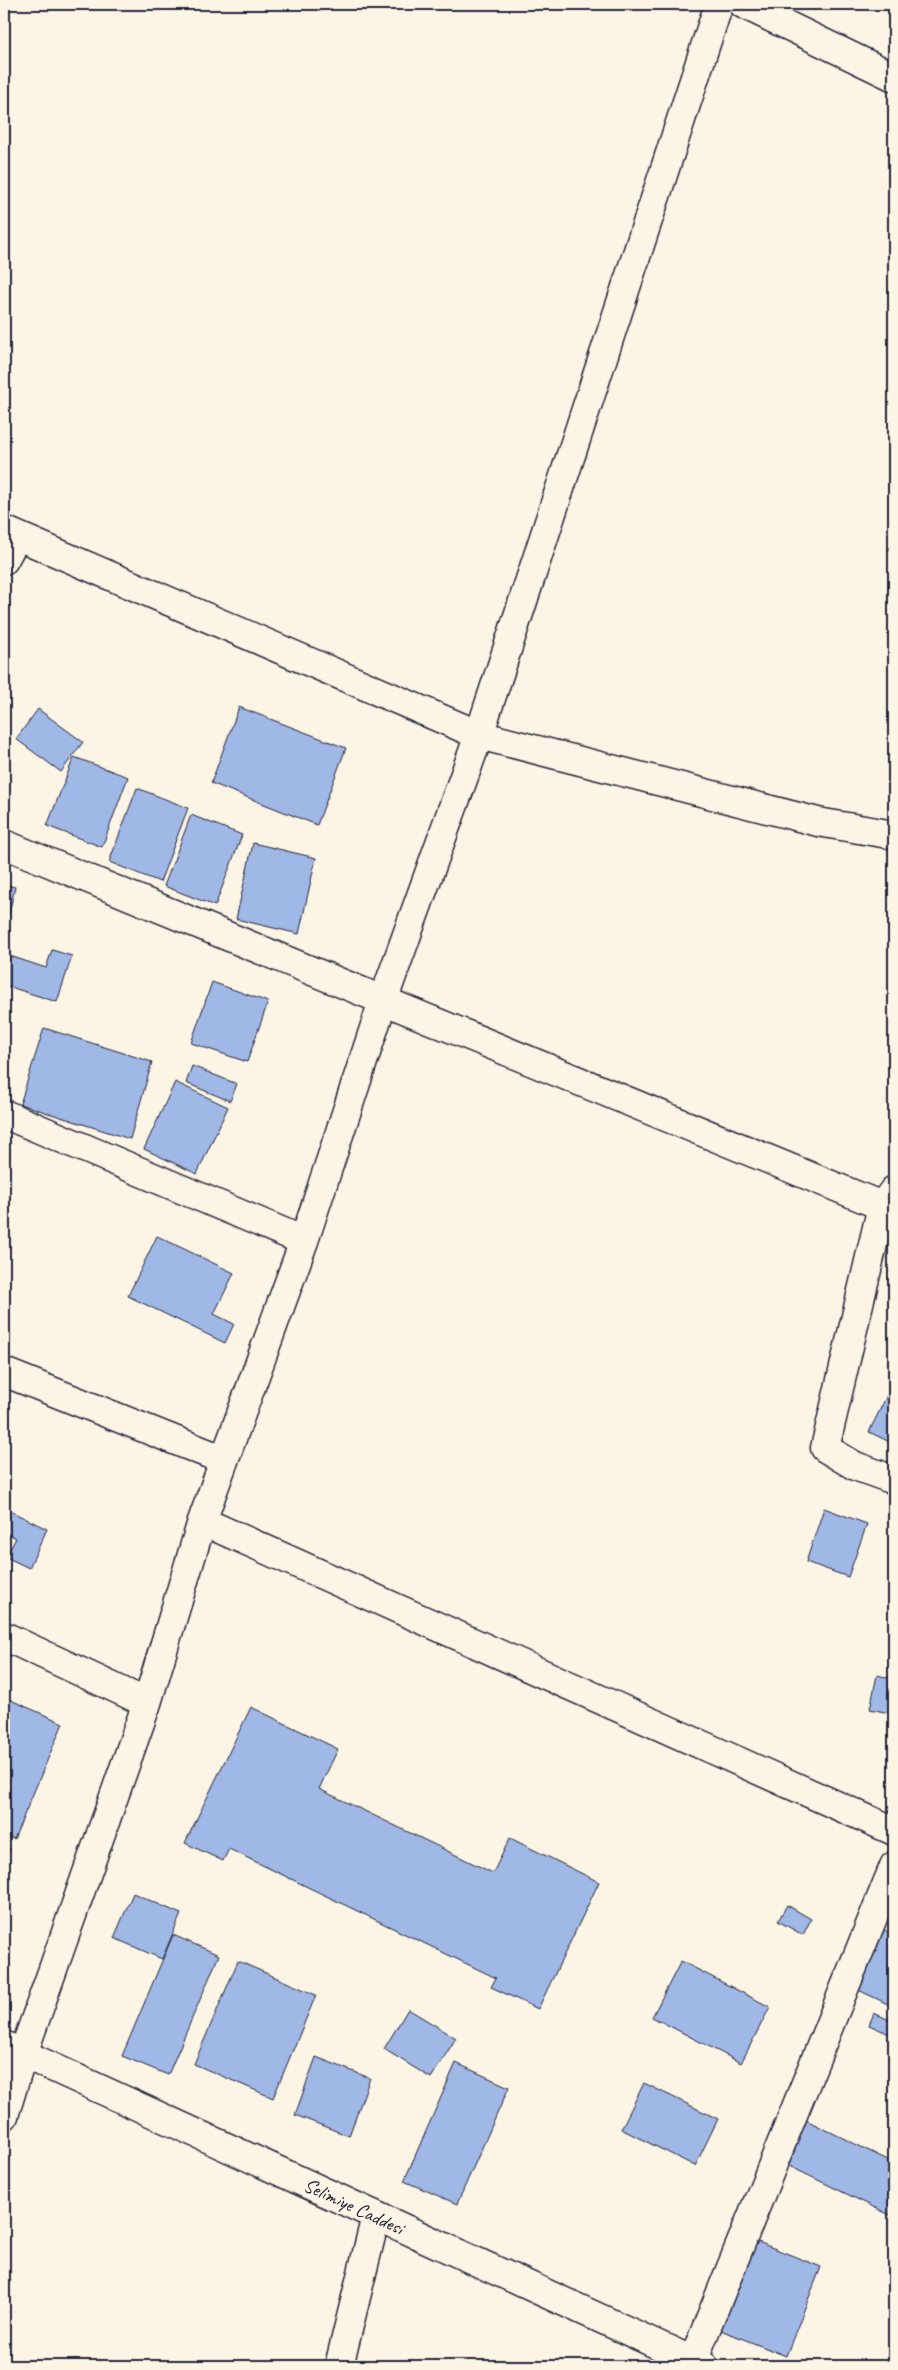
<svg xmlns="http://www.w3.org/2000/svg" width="898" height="2370" font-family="Caveat,sans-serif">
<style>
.building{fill:#a0b8e5;stroke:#22223b}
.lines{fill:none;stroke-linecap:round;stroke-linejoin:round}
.minor-casing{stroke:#22223b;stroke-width:31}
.minor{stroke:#fcf5e5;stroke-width:28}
.labels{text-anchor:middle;stroke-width:4;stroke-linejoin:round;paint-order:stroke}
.street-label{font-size:20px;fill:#22223b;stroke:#fcf5e5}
</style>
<rect width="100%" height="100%" fill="#fcf5e5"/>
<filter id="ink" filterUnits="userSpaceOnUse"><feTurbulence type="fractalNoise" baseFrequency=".02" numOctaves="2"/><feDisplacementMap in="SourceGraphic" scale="10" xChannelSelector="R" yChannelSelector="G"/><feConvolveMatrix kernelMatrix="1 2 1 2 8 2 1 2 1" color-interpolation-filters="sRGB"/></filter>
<g filter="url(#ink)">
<!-- building -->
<path class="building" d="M239 707 346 748 317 825 211 783Z
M38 709 83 742 61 772 16 739Z
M74 757 128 777 102 847 47 826Z
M137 788 188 808 160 882 109 862Z
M191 815 242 835 215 906 164 886Z
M253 843 316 858 299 934 236 919Z
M4 884 15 887 4 936Z
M52 950 72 956 57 1002 4 985V954L46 968Z
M212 982 268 1002 247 1062 191 1043Z
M44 1028 152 1062 130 1139 20 1104Z
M192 1066 237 1084 230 1101 186 1083Z
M175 1082 228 1107 197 1174 144 1149Z
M157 1236 234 1273 214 1314 234 1324 225 1343 128 1296Z
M894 1381V1444L869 1432Z
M4 1508 47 1529 29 1568 6 1557 16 1538 4 1532Z
M824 1508 867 1524 848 1577 806 1562Z
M877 1675 894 1679V1714L870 1709Z
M4 1697 63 1723 14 1839 4 1835Z
M251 1707 338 1749 319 1789 493 1873 510 1838 599 1882 538 2009 491 1987 496 1978 229 1849 223 1861 185 1843Z
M4 1847 10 1849 4 1868Z
M133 1893 181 1914 162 1959 114 1938Z
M787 1905 811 1919 803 1935 778 1921Z
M879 1927 894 1935V2007L850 1986Z
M173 1935 219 1955 168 2075 122 2056Z
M238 1961 316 1995 273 2098 194 2064Z
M681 1961 770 2007 741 2063 652 2017Z
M408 2009 456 2038 431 2078 384 2049Z
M874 2013 894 2022V2036L869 2025Z
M894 2041V2054L890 2052Z
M316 2057 370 2078 349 2136 295 2115Z
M456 2063 509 2087 457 2204 404 2181Z
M644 2083 718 2119 695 2166 621 2129Z
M806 2120 894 2163V2217L785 2164Z
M753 2240 821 2267 786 2356 718 2329Z"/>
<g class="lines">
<defs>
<path id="minor" d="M743 4 894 77
M4 530 479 735 818 822 894 835
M4 560 17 536
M4 844 882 1206
M4 1114 304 1241
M894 1190 882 1206 825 1448 855 1466 894 1480
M4 1372 224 1460
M202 1521 894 1831
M4 1636 147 1703
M4 2045 704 2366
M4 2116 23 2054 147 1703 202 1521 304 1241 383 1001 479 735 719 4
M339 2366 376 2216
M691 2366 894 1866"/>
</defs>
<!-- minor casing -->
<use href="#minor" class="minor-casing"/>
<!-- minor -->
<use href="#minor" class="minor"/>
</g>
</g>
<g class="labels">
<!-- street labels -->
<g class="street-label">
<text transform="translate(354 2206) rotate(25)" y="7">Selimiye Caddesi</text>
</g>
</g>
<!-- margin -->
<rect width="898" height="2370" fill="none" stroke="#fcf5e5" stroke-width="20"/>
<rect x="10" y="10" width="878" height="2350" fill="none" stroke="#22223b" stroke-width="2" filter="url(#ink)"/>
</svg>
